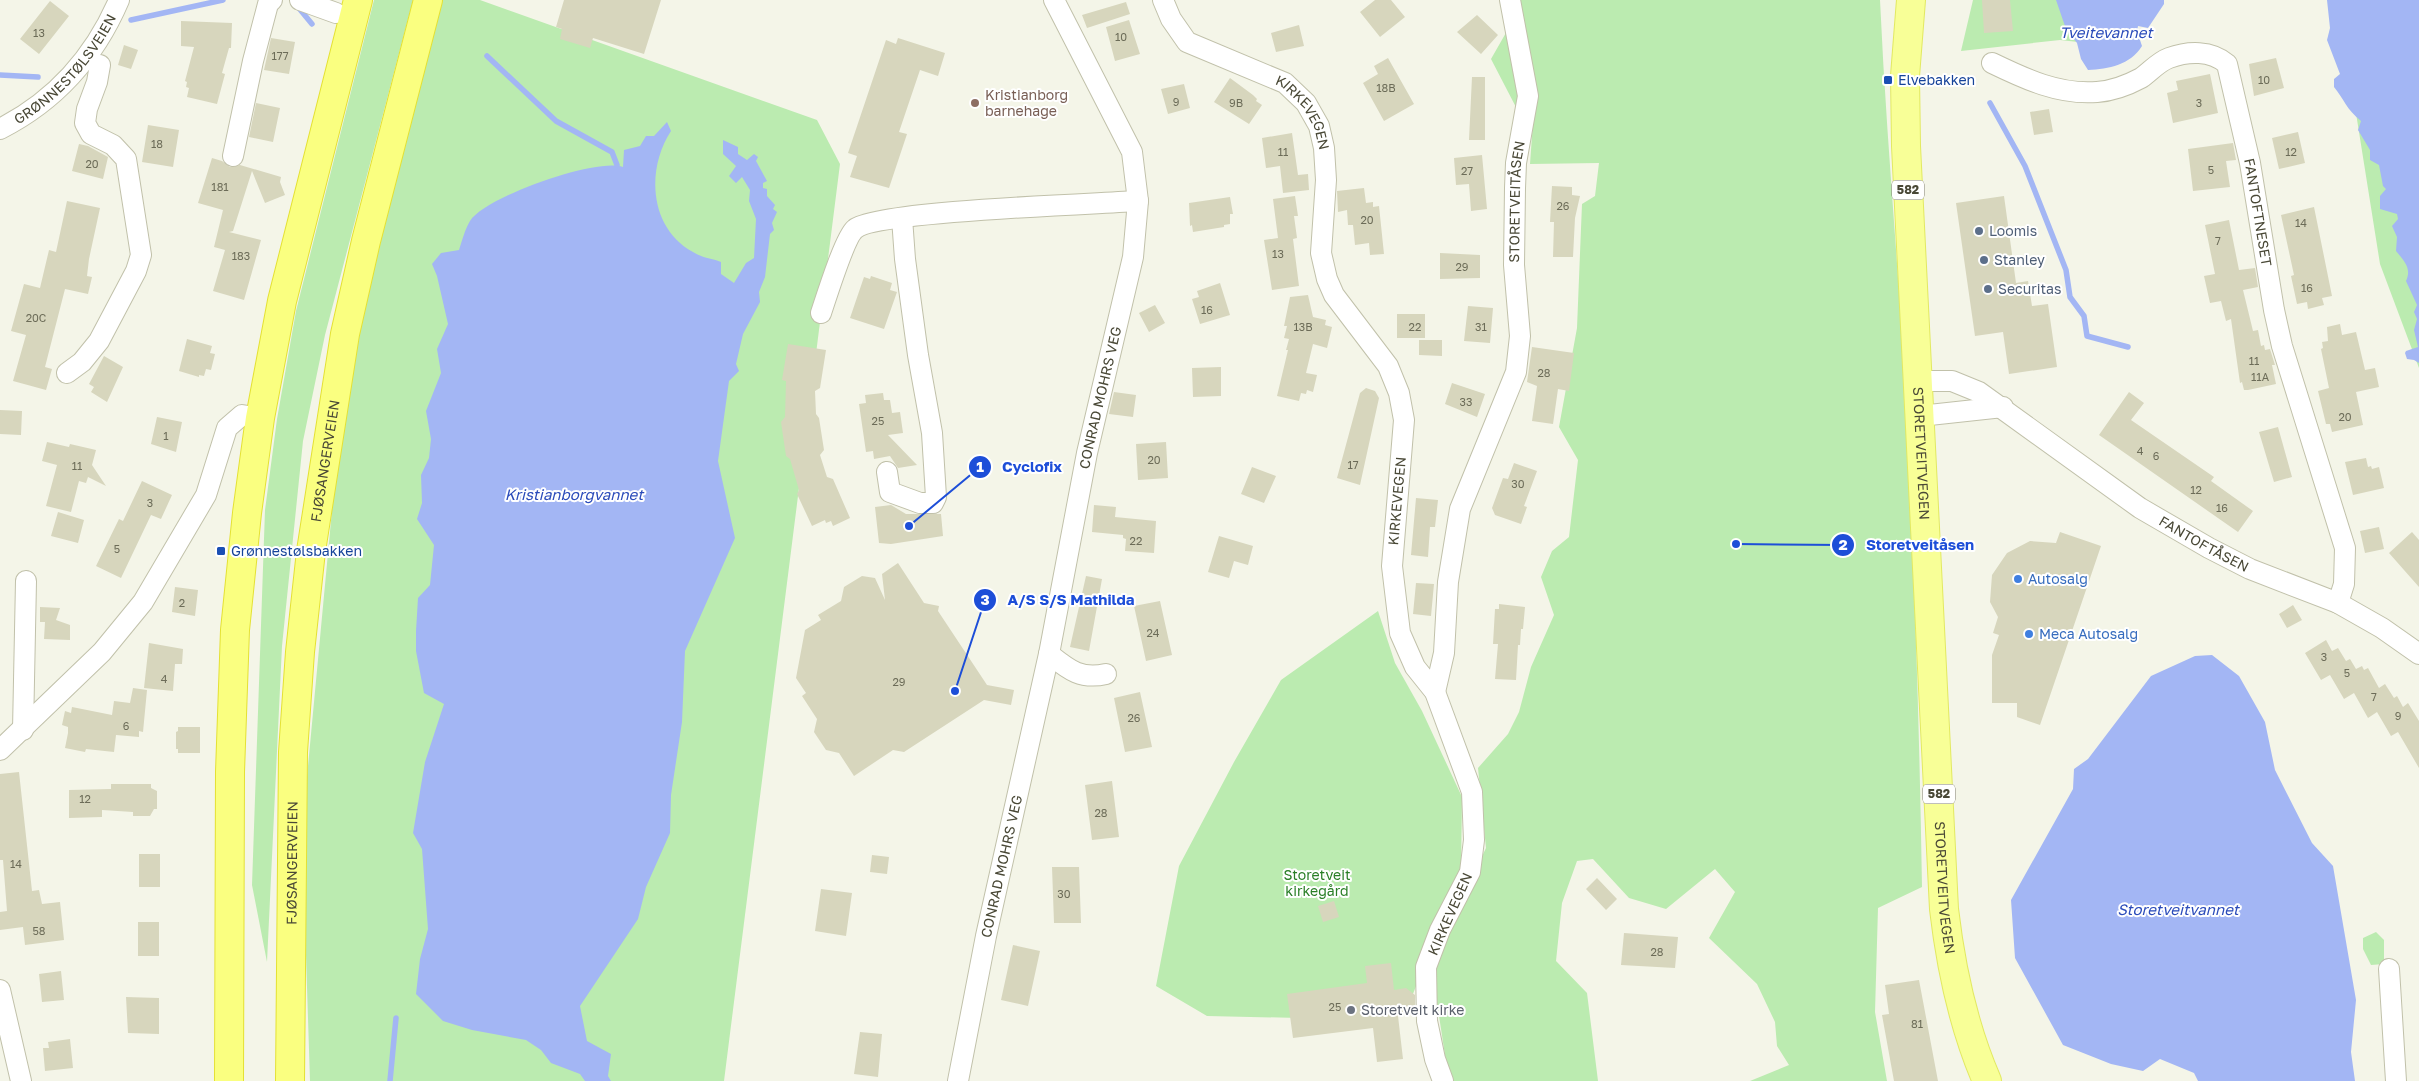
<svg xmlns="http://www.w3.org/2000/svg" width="2419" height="1081" font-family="'Golos Text',sans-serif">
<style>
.green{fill:#bbebb0}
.water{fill:#a3b6f4}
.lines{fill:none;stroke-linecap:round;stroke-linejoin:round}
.stream{stroke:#a3b6f4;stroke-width:5.5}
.building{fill:#d7d6bd}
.minor-casing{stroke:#c1c1aa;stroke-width:22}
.primary-casing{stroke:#e2e962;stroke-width:30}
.trunk-casing{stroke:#e4e133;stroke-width:30}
.minor{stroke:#fff;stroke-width:20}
.primary{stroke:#f8ff97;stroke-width:28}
.trunk{stroke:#faff80;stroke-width:28}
.transit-dot{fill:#1a4fb4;stroke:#fff;stroke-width:2}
.education-dot{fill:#8d6e63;stroke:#fff;stroke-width:2}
.service-dot{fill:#5c6f8a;stroke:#fff;stroke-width:2}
.shop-dot{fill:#3f7fe0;stroke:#fff;stroke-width:2}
.worship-dot{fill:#6b7280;stroke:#fff;stroke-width:2}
.labels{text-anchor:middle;stroke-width:4;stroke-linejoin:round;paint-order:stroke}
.number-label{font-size:11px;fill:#6c6c58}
.shield{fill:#fff;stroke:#807f72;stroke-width:1}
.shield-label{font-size:12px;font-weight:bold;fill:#494836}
.street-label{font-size:14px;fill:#494836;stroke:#fff}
.transit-label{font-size:14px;fill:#164399;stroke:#fff;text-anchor:start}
.education-label{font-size:14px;fill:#785e54;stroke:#fff;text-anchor:start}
.service-label{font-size:14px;fill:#4e5e75;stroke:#fff;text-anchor:start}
.shop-label{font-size:14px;fill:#366cbe;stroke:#fff;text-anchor:start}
.park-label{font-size:14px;fill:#297e26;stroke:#fff}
.worship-label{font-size:14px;fill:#5b616d;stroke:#fff;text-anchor:start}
.water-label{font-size:15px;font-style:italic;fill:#2a4bba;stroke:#fff}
.leader{fill:none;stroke:#1d4ed8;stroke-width:2}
.callout-dot{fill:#1d4ed8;stroke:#fff;stroke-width:2}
.mark-label{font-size:15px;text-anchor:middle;font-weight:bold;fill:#fff}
.callout-label{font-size:15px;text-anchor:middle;font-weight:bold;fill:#1d4ed8;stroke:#fff;stroke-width:4;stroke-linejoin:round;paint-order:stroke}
</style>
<rect width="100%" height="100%" fill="#f4f5e8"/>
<!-- green -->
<path class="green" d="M374 0H413L325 335 303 441 282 646 267 962 252 885 265 510 277 419 296 311Z
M441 0H480L817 120 840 164 724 1081H310L302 830 343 393Z
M1512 0H1880C1885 113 1895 226 1902 338 1913 521 1919 704 1922 887L1878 908 1875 1012 1887 1081H1750L1789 1065 1777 1046 1775 1022 1757 984 1709 938 1735 892 1715 869 1666 909 1629 898 1593 859 1577 861 1562 903 1556 961 1587 993 1598 1081H1451L1448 1075 1431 963 1486 848 1478 768 1508 734 1519 712 1531 667 1554 615 1541 577 1552 551 1569 537 1578 460 1559 427 1577 328 1582 204 1595 196 1599 163 1530 164 1534 108 1519 113 1491 59 1507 31Z
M1973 0H2144L2132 48 2060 40 1961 51Z
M2338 0H2419V368L2380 264Z
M1378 611 1395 663 1422 711 1462 797 1461 872 1409 1004 1299 1018 1207 1016 1156 986 1179 866 1234 762 1281 680Z
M2376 932 2384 940V964L2371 965 2363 949V938Z"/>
<!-- water -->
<path class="water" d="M2056 0H2164V4L2148 28 2138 26 2137 31 2142 46C2130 65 2109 69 2088 70L2081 59 2077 43 2066 29Z
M2327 0H2419V363L2414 360 2407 359 2405 353 2406 351 2418 347 2414 330 2417 319 2414 312 2417 305 2406 281C2412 268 2404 261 2396 251L2397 237 2392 226 2398 219 2397 214 2380 209V196L2386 189 2383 186 2379 165 2370 160V150L2358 130 2361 121C2346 109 2344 99 2334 87V79L2340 74 2327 40 2330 28Z
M667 122 671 131C646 169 649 228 693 252 702 258 711 258 721 262V274L734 283 746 263 754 258 756 219 749 201 750 190 742 177 736 183 729 176 736 166 723 154V140L738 147V154L747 160 754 154 758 157 756 161 767 181 763 183V188L767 189V196L775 205 773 209 777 212 772 223 774 230 770 234 765 277 759 292 760 302 743 334 736 364 739 371 729 381 718 461 735 538 685 651 682 722 671 795 670 833 646 887 638 919 580 1006 587 1041 611 1054 608 1076 611 1081H585L580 1074 551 1063 541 1050 526 1040 472 1030 443 1021 416 994 420 959 428 929 422 849 413 833 425 762 444 704 424 693 416 651V631L418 598 430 585 434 545 417 519 422 503 421 475 429 458 431 439 426 411 441 373 437 349 448 324 437 276 432 264 441 253 459 250C462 241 465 229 470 221 485 197 597 157 623 167L624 150 640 146 646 136H654Z
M2212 655 2239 676 2265 722 2275 770 2312 843 2333 866 2356 1000 2351 1052 2355 1081H2198L2194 1073 2160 1059 2143 1071 2111 1064 2063 1045 2015 958 2011 900 2073 789 2074 769 2088 759 2151 676 2195 656Z"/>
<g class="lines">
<!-- stream -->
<path class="stream" d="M298 7 312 24
M131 20 223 0
M487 56 556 121 612 152 617 165
M0 75 38 77
M1990 103 2025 166 2066 270 2070 297 2084 316 2087 336 2128 347
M390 1081 396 1018"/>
</g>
<!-- building -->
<path class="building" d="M564 0H661L644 54 593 38 590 48 560 39 562 29 556 27Z
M1375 0H1391L1405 17 1380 37 1360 12Z
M1982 0H2010L2013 31 1984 33Z
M50 1 69 16 39 54 20 39Z
M1126 2 1130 14 1087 28 1082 15Z
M1477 15 1498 35 1481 54 1457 32Z
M1129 20 1140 54 1115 61 1106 27Z
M181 21 232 23 231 48H229L222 73 225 74 217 104 187 97 189 88 186 87 187 82 185 81 194 47 181 46Z
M1299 25 1304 46 1276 52 1271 33Z
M271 38 295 42 289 74 264 70Z
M898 38 945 53 938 76 920 70 899 132 907 134 889 188 850 177 857 156 848 153 886 40 896 44Z
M124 45 138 50 131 69 118 65Z
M1388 58 1414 104 1384 121 1363 83 1378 74 1374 66Z
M2276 58 2284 88 2254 96 2249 64Z
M2210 74 2218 113 2173 123 2167 93 2178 90 2176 81Z
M1472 77H1485V140H1469Z
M1230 78 1253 95 1257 99 1256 101 1262 105 1249 124 1214 102Z
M1184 84 1190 108 1168 114 1161 89Z
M256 103 280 108 273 142 249 137Z
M2049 109 2053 132 2034 135 2030 112Z
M148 125 179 130 173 167 142 162Z
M2298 132 2305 163 2279 169 2272 138Z
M1292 133 1298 175 1308 174 1309 190 1283 193 1280 166 1266 168 1262 138Z
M2233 143 2236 160 2226 161 2230 187 2193 191 2188 149Z
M79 144 88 146 108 157 103 179 72 171Z
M1482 155 1487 209 1471 211 1469 184 1456 185 1454 158Z
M212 158 222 161 230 167 240 165 281 177 280 182 285 195 265 203 252 171 233 231 229 232 261 240 244 300 213 291 225 250 214 247 223 210 198 203Z
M1552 186 1572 187V195L1580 196 1575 218 1573 257H1553L1554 222H1550Z
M1364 188 1366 203 1373 202V207L1379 206 1384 254 1370 255 1369 243 1355 245 1353 225H1348L1347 210 1338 212 1337 191Z
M1295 196 1298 216H1294L1297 238 1293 239 1299 286 1272 290 1264 240 1278 238 1273 199Z
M2004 196 2016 283 2028 281 2032 306 2048 304 2057 367 2009 374 2003 332 1975 336 1956 203Z
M1230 197 1233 214H1230V224L1224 225V227L1193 232 1192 225 1190 226 1189 203Z
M67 201 100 208 89 259 87 276 92 277 88 294 65 289 45 367 52 369 46 390 13 381 26 335 11 331 24 284 40 288 49 250 56 252Z
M2314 207 2332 296 2322 298 2324 305 2308 309 2307 302 2297 304 2291 276 2294 275 2281 215Z
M2229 220 2239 270 2255 268 2258 287 2243 290 2253 331 2258 330 2261 346 2264 345 2265 350 2270 349 2275 365H2272L2276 384 2248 390H2244L2242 382 2240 383 2231 319 2226 321 2221 301 2210 303 2204 276 2215 274 2205 225Z
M1440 253 1480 255V278L1440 279Z
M871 276 892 283 890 290 897 292 884 329 850 318 864 277 870 279Z
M1220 283 1230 315 1200 324 1192 299 1199 297 1197 291Z
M1308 295 1313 317 1326 320 1325 325 1332 327 1327 348 1313 344 1306 373 1317 375 1313 392 1307 390 1306 394 1301 393 1299 401 1277 396 1288 350H1286L1289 339 1284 338 1287 326H1284L1290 297Z
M1155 305 1165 323 1149 332 1139 313Z
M1468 306 1493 308 1490 343 1464 341Z
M1397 314H1425V338H1397Z
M2340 324 2342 335 2356 332 2365 370 2375 368 2379 387 2356 392 2363 425 2332 432 2330 424H2326L2318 391 2329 388 2321 349 2323 348 2322 342 2328 341 2327 327Z
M187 339 212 346 210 353 215 354 211 370 206 369 204 376 199 375V377L179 371Z
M1419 340H1442V356L1419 355Z
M788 344 826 350 820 388 815 391 816 414 819 418 824 450 820 455 827 477 833 479 850 518 833 526 831 521 826 523 825 520 812 526 797 494 799 490 790 459 786 456 781 422 785 417 786 381 782 380Z
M1532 347 1574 353 1569 391 1558 389 1553 424 1532 421 1537 386 1527 382Z
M104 356 123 367 107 402 91 392 94 387 89 384Z
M1221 367V396L1193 397 1192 368Z
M1452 383 1485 394 1477 417 1445 404Z
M1366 388 1375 391 1379 398 1360 485 1337 478 1360 393Z
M1114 392 1136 395 1133 417 1109 414Z
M2129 392 2144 403 2131 420 2214 477 2211 481 2253 511 2238 532 2099 435Z
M883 393 884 400H890L892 413 900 412 903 433 888 435 917 465 898 468 890 456 874 459 873 451 866 452 859 404 866 403 865 395Z
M0 410 22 411 21 435 0 434Z
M157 417 182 422 176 452 151 444Z
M2278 427 2292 477 2274 482 2259 432Z
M47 442 69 447 70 444 96 450 92 465 106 486 88 477 86 483 79 481 71 512 46 506 57 465 42 461Z
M1166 442 1168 478 1138 480 1136 444Z
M2366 458 2368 467 2371 466 2372 469 2379 467 2384 488 2353 495 2345 462Z
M1514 463 1537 471 1524 506 1527 507 1521 524 1495 515 1492 508 1503 478 1508 479Z
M1252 467 1276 476 1264 503 1241 494Z
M142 481 172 495 161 519 151 515 121 578 96 566 119 519 123 521Z
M1416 498 1438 500 1435 527H1430L1428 557 1411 555Z
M891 505 906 514H941L943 536 891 544 879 543 875 507Z
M1094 505 1116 507 1115 517 1156 521 1154 553 1125 551 1126 539 1123 538V535L1092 532Z
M58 512 84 520 78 543 51 536Z
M2379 527 2384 549 2365 553 2360 531Z
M2060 532 2101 546 2040 725 2017 717V703H1992V655L1999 635 1993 633 1998 617 1990 602 1992 575 2007 553 2030 541 2056 543Z
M2412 532 2419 540V587L2389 553Z
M1219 536 1253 546 1248 565 1234 561 1229 578 1208 572Z
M898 563 924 603 939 606 938 611 987 685 1014 690 1011 705 984 700 904 752 893 750 854 776 839 753 826 750 814 732 817 719 802 696 806 693 796 678 805 630 821 620 818 615 841 601 844 587 862 576 875 578 885 600 882 574Z
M1086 576 1102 579 1089 651 1070 647Z
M1416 583 1434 584 1431 616 1413 614Z
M175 587 198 590 195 616 172 612Z
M1160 601 1172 655 1146 661 1134 606Z
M1499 604 1525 607 1523 629H1521L1520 645H1518L1516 680 1495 679 1498 644H1493L1495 609H1499Z
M2293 605 2302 620 2287 628 2279 614Z
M40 607 60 608 56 620 70 625V640L44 639 45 622H40Z
M2326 640 2332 651 2338 648 2346 661 2350 659 2356 669 2362 666 2364 670 2368 668 2379 688 2385 684 2394 698 2397 696 2403 707 2408 703 2419 721V768L2398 732 2391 736 2377 712 2368 718 2354 693 2344 699 2330 675 2321 680 2305 653Z
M149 643 183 649 182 664H175L173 691 144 688Z
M133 688 147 690 143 732 139 731V737L116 735 114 752 86 749 85 752 65 748 68 733V727L62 725 65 711 71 713 72 707 112 715 114 701 130 703Z
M1140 692 1152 747 1125 752 1114 698Z
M178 727H200V753H178V749H176V732L178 731Z
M19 772 32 891 39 890 42 904 60 902 64 940 25 945 23 927 0 930V912L7 911 3 860H0V774Z
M1112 781 1119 837 1092 840 1085 785Z
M111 784H151V788L157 791V809H154L150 816H133V812L102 810V817L69 818V790L111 789Z
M139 854H160V887H139Z
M872 855 889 857 887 874 870 872Z
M1052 867H1079L1081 923H1054Z
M1597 878 1617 899 1606 910 1586 889Z
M821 889 852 893 846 936 815 931Z
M1334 901 1339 917 1323 922 1318 906Z
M138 922H159V956H138Z
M1624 933 1678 937 1675 968 1621 965Z
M1013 945 1040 951 1028 1006 1001 1000Z
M1391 963 1394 990 1406 988 1415 995V1007L1409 1014 1398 1016 1403 1059 1377 1062 1373 1028 1293 1038 1287 994 1367 983 1365 966Z
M61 971 64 1000 42 1002 39 974Z
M1919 980 1938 1081H1894L1882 1015 1889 1014 1885 985Z
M126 997 159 998V1034L128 1033Z
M860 1032 882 1034 878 1077 854 1074Z
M70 1039 73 1068 45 1071 43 1048H49L48 1042Z"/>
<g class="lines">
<defs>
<g id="minor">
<path d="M300 0 336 13"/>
<path id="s1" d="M1163 0 1171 19 1187 42 1285 83 1306 103 1319 126 1324 148 1326 180 1321 253 1327 279 1334 295 1388 366 1399 393 1404 420 1392 566 1400 633 1415 667 1435 692 1472 792 1474 840 1470 872 1440 930 1426 967 1427 1021 1435 1059 1443 1081"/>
<path id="s2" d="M1992 63C2025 79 2059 95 2097 92 2112 91 2128 85 2141 78 2150 72 2158 62 2169 58 2188 51 2211 50 2227 64L2250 163 2274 310 2282 346 2345 548 2344 584 2338 603"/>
<path id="s3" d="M0 129C55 101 95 56 119 0"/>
<path d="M233 156 253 61 268 4 272 0"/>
<path d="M821 313C826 298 845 237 855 229 876 211 1096 204 1138 201"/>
<path d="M67 373 82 362 99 341 136 271 141 255 126 159 113 145 91 134 85 123 87 109 97 82 100 65"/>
<path id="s4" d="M1918 381H1952L1979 392 2140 508 2209 548 2250 569 2338 603 2382 628 2419 654"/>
<path d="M1920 416 2003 407"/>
<path d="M887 472 890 492 920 503H933L936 497 932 433 918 355 905 259 902 218"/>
<path d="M1049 654C1068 669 1080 680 1106 674"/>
<path id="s5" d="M1435 692 1444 653 1448 582 1460 509 1516 372 1520 336 1514 265 1515 188 1516 163 1528 96 1510 0"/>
<path d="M23 730 26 581"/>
<path d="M0 750 102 652 143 602 206 495 227 428 242 415 260 418"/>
<path d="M2389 969 2396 1081"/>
<path d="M0 990 21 1081"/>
<path id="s6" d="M958 1081 986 936 1049 654 1087 453 1133 257 1138 201 1132 152 1054 0"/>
</g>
<g id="primary">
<path id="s7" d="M1911 0 1905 76 1906 146 1944 909C1951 969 1963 1026 1987 1081"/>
</g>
<g id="trunk">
<path d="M229 1081 230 772 235 630 247 513 260 418 282 301 358 0"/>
<path id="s8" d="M290 1081 293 752 300 652 311 551 345 334 366 241 428 0"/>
</g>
</defs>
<!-- minor casing -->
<use href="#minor" class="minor-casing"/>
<!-- primary casing -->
<use href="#primary" class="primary-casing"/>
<!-- trunk casing -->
<use href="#trunk" class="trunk-casing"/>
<!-- minor -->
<use href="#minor" class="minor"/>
<!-- primary -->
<use href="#primary" class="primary"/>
<!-- trunk -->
<use href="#trunk" class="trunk"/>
</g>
<!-- markers -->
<g class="transit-dot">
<rect x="1883" y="75" width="10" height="10" rx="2.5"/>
<rect x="216" y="546" width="10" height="10" rx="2.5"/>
</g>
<circle class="education-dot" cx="975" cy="103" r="5"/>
<g class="service-dot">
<circle cx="1979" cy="231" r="5"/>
<circle cx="1984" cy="260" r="5"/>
<circle cx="1988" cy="289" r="5"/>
</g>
<g class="shop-dot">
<circle cx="2018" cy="579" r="5"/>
<circle cx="2029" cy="634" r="5"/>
</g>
<circle class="worship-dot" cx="1351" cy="1010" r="5"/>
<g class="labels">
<!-- number labels -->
<g class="number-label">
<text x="39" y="37">13</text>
<text x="1121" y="41">10</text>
<text x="280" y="60">177</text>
<text x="2264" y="84">10</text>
<text x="1386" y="92">18B</text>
<text x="1176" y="106">9</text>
<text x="1236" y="107">9B</text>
<text x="2199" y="107">3</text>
<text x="157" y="148">18</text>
<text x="1283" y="156">11</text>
<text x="2291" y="156">12</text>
<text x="92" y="168">20</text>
<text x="2211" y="174">5</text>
<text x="1467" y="175">27</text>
<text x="220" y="191">181</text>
<text x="1563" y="210">26</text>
<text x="1367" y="224">20</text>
<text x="2301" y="227">14</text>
<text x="2218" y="245">7</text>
<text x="1278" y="258">13</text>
<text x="241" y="260">183</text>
<text x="1462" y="271">29</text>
<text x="2307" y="292">16</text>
<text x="1207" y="314">16</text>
<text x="36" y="322">20C</text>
<text x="1303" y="331">13B</text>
<text x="1415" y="331">22</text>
<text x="1481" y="331">31</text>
<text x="2254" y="365">11</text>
<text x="1544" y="377">28</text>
<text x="2260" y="381">11A</text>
<text x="1466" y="406">33</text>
<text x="2345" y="421">20</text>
<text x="878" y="425">25</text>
<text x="166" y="440">1</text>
<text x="2140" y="455">4</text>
<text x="2156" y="460">6</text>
<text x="1154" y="464">20</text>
<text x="1353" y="469">17</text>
<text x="77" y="470">11</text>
<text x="1518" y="488">30</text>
<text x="2196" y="494">12</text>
<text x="150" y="507">3</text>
<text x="2222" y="512">16</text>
<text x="1136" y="545">22</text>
<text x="117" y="553">5</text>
<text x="182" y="607">2</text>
<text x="1153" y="637">24</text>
<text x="2324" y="661">3</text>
<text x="2347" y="677">5</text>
<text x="164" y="683">4</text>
<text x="899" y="686">29</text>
<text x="2374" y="701">7</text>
<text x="2398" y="720">9</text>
<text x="1134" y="722">26</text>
<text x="126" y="730">6</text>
<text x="85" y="803">12</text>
<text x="1101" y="817">28</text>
<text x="16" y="868">14</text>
<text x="1064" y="898">30</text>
<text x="39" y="935">58</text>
<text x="1657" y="956">28</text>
<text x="1335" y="1011">25</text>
<text x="1917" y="1028">81</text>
</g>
<!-- shield labels -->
<g class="shield">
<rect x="1892" y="180.5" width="32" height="19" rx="4"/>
<rect x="1923" y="784.5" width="32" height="19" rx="4"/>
</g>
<g class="shield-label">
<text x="1908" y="194">582</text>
<text x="1939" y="798">582</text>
</g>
<!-- street labels -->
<g class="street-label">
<text dy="5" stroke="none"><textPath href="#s3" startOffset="90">GRØNNESTØLSVEIEN</textPath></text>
<text dy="5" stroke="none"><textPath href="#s1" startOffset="190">KIRKEVEGEN</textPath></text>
<text dy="5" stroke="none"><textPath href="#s5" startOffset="504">STORETVEITÅSEN</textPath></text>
<text dy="5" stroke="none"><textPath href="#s2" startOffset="404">FANTOFTNESET</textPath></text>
<text dy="5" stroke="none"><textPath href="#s6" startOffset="698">CONRAD MOHRS VEG</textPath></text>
<text dy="5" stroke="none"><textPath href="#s7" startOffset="454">STORETVEITVEGEN</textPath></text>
<text dy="5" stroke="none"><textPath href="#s8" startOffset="622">FJØSANGERVEIEN</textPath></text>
<text transform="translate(1397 501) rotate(-85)" y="5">KIRKEVEGEN</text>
<text dy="5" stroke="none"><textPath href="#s4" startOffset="335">FANTOFTÅSEN</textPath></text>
<text dy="5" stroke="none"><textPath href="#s8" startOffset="218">FJØSANGERVEIEN</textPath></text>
<text dy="5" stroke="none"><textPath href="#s6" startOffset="219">CONRAD MOHRS VEG</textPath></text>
<text dy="5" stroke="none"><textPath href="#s7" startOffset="889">STORETVEITVEGEN</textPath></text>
<text transform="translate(1450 914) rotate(-66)" y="5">KIRKEVEGEN</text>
</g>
<!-- transit labels -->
<g class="transit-label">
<text x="1898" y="85">Elvebakken</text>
<text x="231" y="556">Grønnestølsbakken</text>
</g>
<!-- education labels -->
<g class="education-label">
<text x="985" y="100">Kristianborg<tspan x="985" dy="16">barnehage</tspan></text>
</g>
<!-- service labels -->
<g class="service-label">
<text x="1989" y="236">Loomis</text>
<text x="1994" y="265">Stanley</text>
<text x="1998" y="294">Securitas</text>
</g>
<!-- shop labels -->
<g class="shop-label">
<text x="2028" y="584">Autosalg</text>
<text x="2039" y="639">Meca Autosalg</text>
</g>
<!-- park labels -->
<g class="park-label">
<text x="1317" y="880">Storetveit<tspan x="1317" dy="16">kirkegård</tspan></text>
</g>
<!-- worship labels -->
<g class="worship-label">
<text x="1361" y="1015">Storetveit kirke</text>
</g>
<!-- water labels -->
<g class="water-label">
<text x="2106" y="38">Tveitevannet</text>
<text x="574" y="500">Kristianborgvannet</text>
<text x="2178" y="915">Storetveitvannet</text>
</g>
</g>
<!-- callouts -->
<path class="leader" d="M909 526L980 467M1736 544L1843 545M955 691L985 600"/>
<g class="callout-dot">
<circle cx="909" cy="526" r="5"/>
<circle cx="1736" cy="544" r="5"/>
<circle cx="955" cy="691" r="5"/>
<circle cx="980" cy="467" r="12"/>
<circle cx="1843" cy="545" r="12"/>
<circle cx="985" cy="600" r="12"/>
</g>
<g class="mark-label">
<text x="980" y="472">1</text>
<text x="1843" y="550">2</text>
<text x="985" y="605">3</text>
</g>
<g class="callout-label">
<text x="1032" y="472">Cyclofix</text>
<text x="1920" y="550">Storetveitåsen</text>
<text x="1071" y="605">A/S S/S Mathilda</text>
</g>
</svg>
